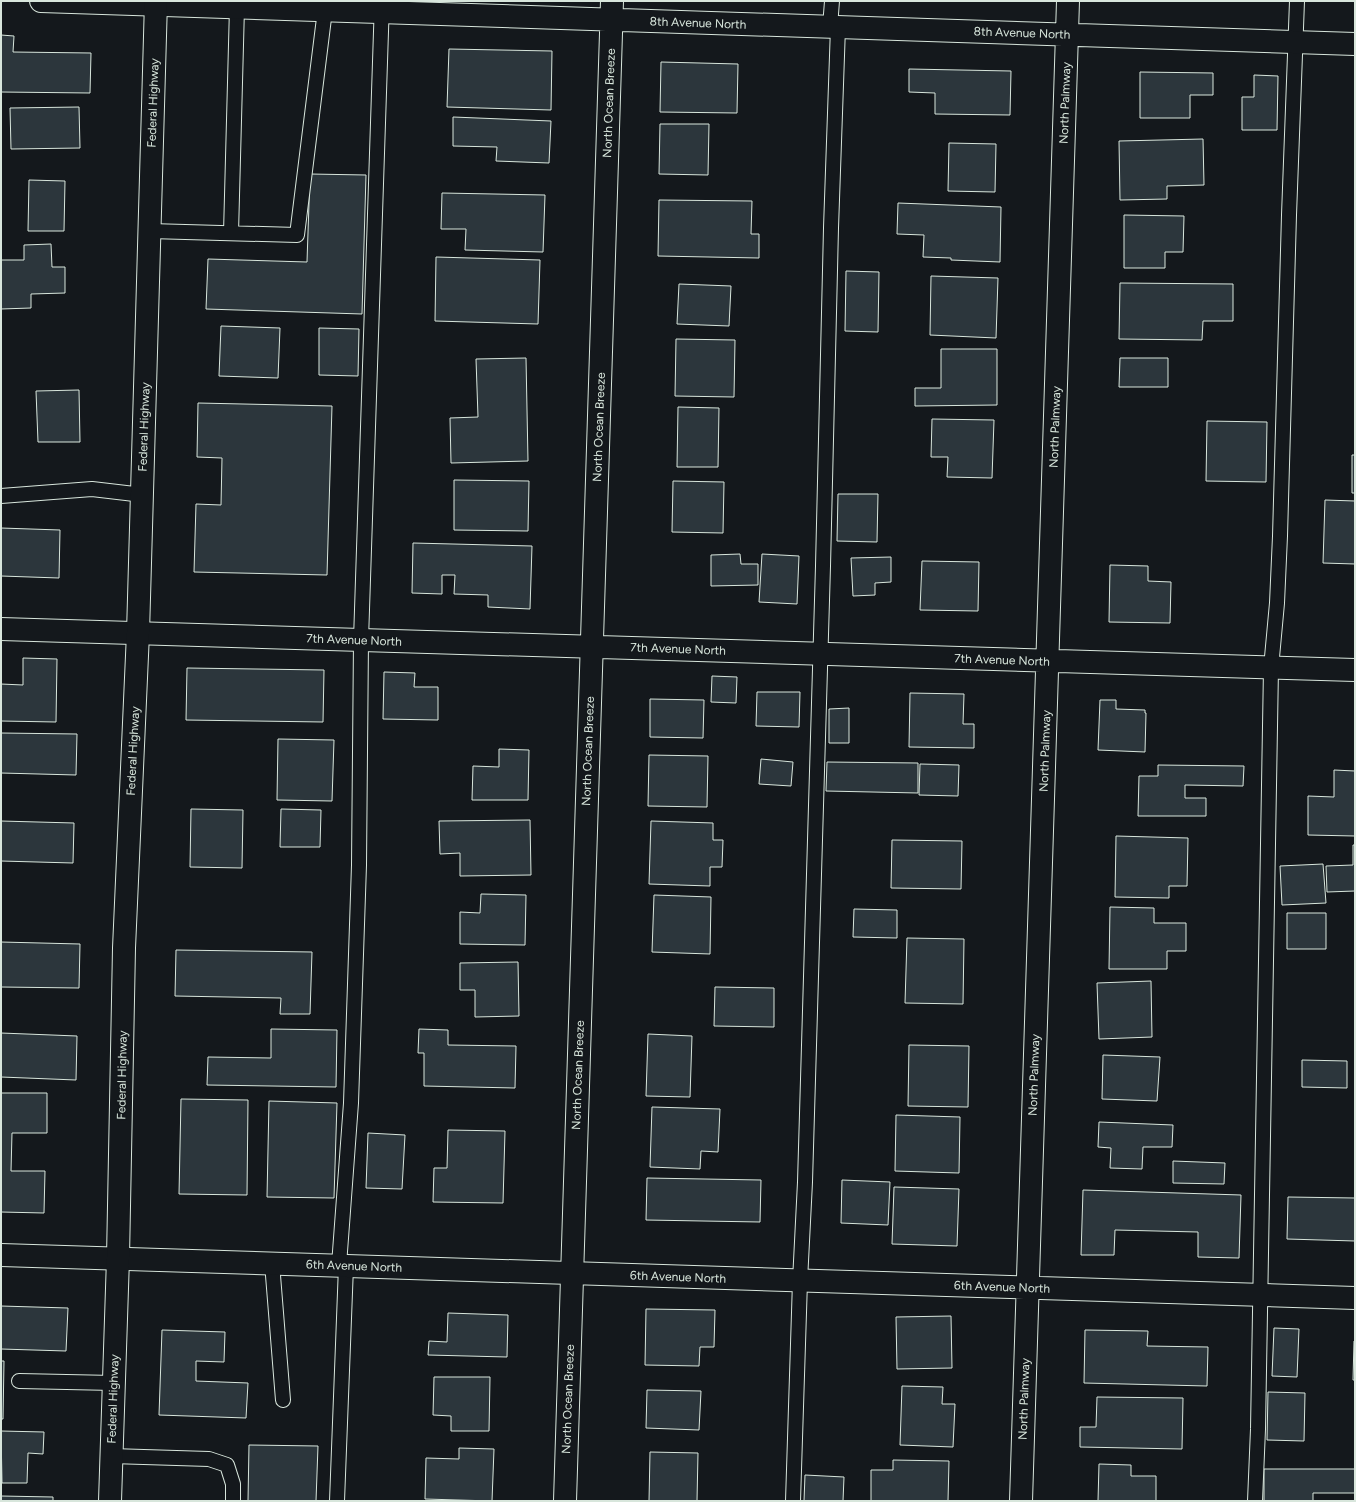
<svg xmlns="http://www.w3.org/2000/svg" width="1356" height="1502" font-family="Figtree,sans-serif">
<style>
.building{fill:#2c363c;stroke:#d8e6dc}
.lines{fill:none;stroke-linecap:round;stroke-linejoin:round}
.lane-casing{stroke:#d8e6dc;stroke-width:16}
.street-casing{stroke:#d8e6dc;stroke-width:24}
.secondary-casing{stroke:#d8e6dc;stroke-width:24}
.lane{stroke:#14181c;stroke-width:14}
.street{stroke:#14181c;stroke-width:22}
.secondary{stroke:#14181c;stroke-width:22}
.labels{text-anchor:middle;stroke-width:3;stroke-linejoin:round;paint-order:stroke}
.street-label{font-size:12px;fill:#d8e6dc;stroke:#14181c}
</style>
<rect width="100%" height="100%" fill="#14181c"/>
<!-- building -->
<path class="building" d="M1 35 14 36 13 52 91 53 90 93 1 92Z
M449 49 552 51 551 110 447 107Z
M661 62 738 64 737 113 660 112Z
M909 69 1011 71 1010 115 935 114V93L909 92Z
M1140 72 1213 73V95H1190V118H1140Z
M1254 75 1278 76 1277 130H1242V97H1254Z
M79 107 80 148 11 149 10 108Z
M453 117 551 121 549 163 496 161 497 147 453 146Z
M660 124H709L708 175 659 174Z
M1203 139 1204 185 1167 186V199L1120 200 1119 141Z
M949 143 996 144 995 192 948 191Z
M310 174 366 175 362 314 206 309 208 259 307 262Z
M29 180 65 181 64 231H28Z
M442 193 545 195 543 252 465 250 466 229H441Z
M659 200 752 201 751 234H759V258L658 256Z
M898 203 1001 207 1000 262 951 260V258L923 257 924 235 897 234Z
M1124 215 1184 216 1183 252H1165V268H1124Z
M51 244 52 267H65V293L31 294V308L1 309V260H24V245Z
M436 257 540 260 538 324 435 321Z
M846 271 879 272 878 332 845 331Z
M931 276 998 278 996 338 930 335Z
M1120 283 1233 284V321H1203L1202 340 1119 339Z
M679 284 731 286 729 326 677 324Z
M221 326 280 328 278 378 219 376Z
M319 328 359 329 358 376 319 375Z
M676 339 735 340 734 397 675 396Z
M941 349H997V405L915 406V388H941Z
M526 358 528 461 451 463 450 418 478 417 476 359Z
M1120 358H1168V387H1119Z
M79 390 80 442H38L36 391Z
M198 403 332 406 327 575 194 572 196 504 221 505 222 458 197 457Z
M678 407 719 408 718 467H677Z
M932 419 994 420 992 478 947 477 948 457H931Z
M1207 421 1267 422 1266 482 1206 481Z
M1352 455H1355V493H1352Z
M454 480 529 481 528 531 454 530Z
M673 481 724 482 723 533 672 532Z
M838 494H878L877 542 837 541Z
M1325 500 1355 501V564L1323 563Z
M1 528 60 530 59 578 1 576Z
M413 543 532 546 530 609 488 607V595L454 594 455 575H442V594L412 593Z
M740 554 741 564H758V585L711 586V555Z
M762 554 799 556 797 604 759 602Z
M891 557V582L875 583V595L853 596 851 558Z
M922 561 979 562 978 611 920 610Z
M1110 565 1148 566V581L1171 582 1170 623 1109 622Z
M23 658 57 659 56 722 1 721V684L23 685Z
M187 668 324 670 323 722 186 720Z
M384 672 415 673 414 687H438V720L383 719Z
M712 676 737 677 736 703 711 702Z
M757 692H800L799 727 756 726Z
M910 693 964 694 963 724H974V748L909 747Z
M650 699 704 700 703 738 650 737Z
M1100 700H1116V709L1145 710V713H1146L1145 752 1098 750Z
M849 708V743H829V709Z
M1 733 77 734 76 775 1 773Z
M278 739 334 740 332 801 277 800Z
M499 749 529 750 528 800H472L473 766 499 767Z
M649 755 708 756 707 807 648 806Z
M761 759 793 762 791 786 759 784Z
M827 762 918 763V793L826 791Z
M920 764 959 765 958 796 919 795Z
M1158 765 1244 766 1243 786 1185 785V798H1206V816H1138L1139 776H1158Z
M1334 770 1355 771V836L1308 835V796L1334 797Z
M191 809 243 810 242 868 190 867Z
M281 809 321 810 320 847H280Z
M530 820 531 875 460 876V853L440 854 439 821Z
M1 821 74 823 73 863 1 861Z
M651 821 713 823V840H723L722 867H710V886L649 884Z
M1116 836 1188 838 1187 886H1169V898L1115 897Z
M892 840 962 841 961 889 891 888Z
M1353 845H1355V891L1327 892 1326 866 1353 865Z
M1323 864 1326 903 1282 905 1280 866Z
M481 894 526 895 525 945 460 944V912L480 913Z
M654 895 711 897 710 954 652 952Z
M1110 907 1154 908V923H1186V951H1167V969H1109Z
M854 909 897 910V938L853 937Z
M1287 913H1326V949H1287Z
M907 938 964 939 963 1004 905 1003Z
M1 942 80 944 79 988 1 987Z
M176 950 312 952 310 1014H280L281 998 175 996Z
M518 962 519 1016 475 1017V990H460V963Z
M1151 981 1152 1037 1099 1039 1097 983Z
M715 987 774 988V1027L714 1026Z
M271 1029 337 1030 336 1087 207 1085 208 1057 271 1058Z
M419 1029 448 1030V1045L516 1046 515 1088 424 1086V1053H418Z
M1 1033 77 1036 76 1080 1 1077Z
M648 1034 692 1036 690 1097 646 1096Z
M909 1045 969 1046 968 1107 908 1106Z
M1103 1055 1160 1057 1157 1101 1102 1099Z
M1302 1060 1347 1061V1088L1302 1087Z
M1 1093H47V1133H12L11 1171H45L44 1213 1 1212Z
M181 1099 248 1100 247 1195 179 1194Z
M269 1101 337 1103 334 1198 267 1197Z
M652 1107 720 1109 718 1152 701 1151 700 1169 650 1167Z
M896 1115 960 1117 959 1173 895 1171Z
M1099 1122 1173 1125 1172 1147H1143L1142 1169 1110 1168 1111 1148 1098 1147Z
M448 1130 505 1131 503 1203 433 1202 434 1168H447Z
M368 1133 405 1135 402 1189 366 1188Z
M1173 1161 1225 1163 1224 1184 1173 1183Z
M647 1178 761 1180 760 1222 646 1220Z
M842 1180 890 1182 888 1225 841 1223Z
M894 1187 959 1189 957 1246 892 1244Z
M1083 1190 1241 1195 1239 1258 1198 1257V1232L1115 1230 1114 1255H1081Z
M1288 1197 1355 1198V1241L1287 1239Z
M1 1306 68 1308 66 1351 1 1349Z
M646 1309 715 1310 714 1347H700L699 1366 645 1365Z
M448 1313 508 1315 507 1357 428 1355 429 1341 447 1342Z
M951 1316 952 1368 897 1369 896 1317Z
M1274 1328 1299 1329 1297 1377 1272 1376Z
M162 1330 225 1332 224 1362 196 1361V1381L248 1383 246 1418 159 1415Z
M1085 1330 1148 1331 1147 1346 1208 1347 1207 1386 1084 1383Z
M1354 1341H1355V1380H1353Z
M1 1361H4L3 1419H1Z
M434 1377H490L489 1431H451V1416L433 1415Z
M902 1386 943 1387 942 1404H955L953 1447 900 1445Z
M647 1390 701 1391 699 1430 646 1428Z
M1268 1392 1305 1393 1304 1441 1267 1440Z
M1097 1397 1183 1398 1182 1449 1080 1447V1427H1096Z
M1 1431 44 1432 43 1454 28 1453 27 1483H2Z
M249 1445 318 1446 316 1501H248Z
M459 1448 494 1449 492 1501 425 1499 426 1458 459 1459Z
M650 1452 698 1453 697 1501H649Z
M893 1460 949 1461 948 1501H871V1470H893Z
M1099 1464 1131 1465V1476H1156V1501H1098Z
M1264 1469H1355V1493H1313V1501H1264Z
M805 1475 844 1477 843 1501H804Z
M1 1496 53 1497V1501H1Z"/>
<g class="lines">
<defs>
<path id="lane" d="M830 27 832 1
M150 231 297 235 325 10
M231 233 237 7
M1 496 92 489 143 495
M272 1263 283 1400
M339 1265 351 1103 359 865 361 640 382 1
M19 1381 114 1383
M111 1456 209 1459 227 1465 233 1484V1501
M337 1501 346 1266
M793 1501 800 1281 805 1182 823 566 831 228 838 27
M1255 1501 1258 1429 1271 668 1277 603 1280 536 1289 215 1297 1"/>
<path id="street" d="M41 1 1355 44
M1 629 1355 670
M1 1255 1355 1298
M565 1501 612 1
M1021 1501 1068 1"/>
<path id="secondary" d="M110 1501 118 1258 124 948 138 633 156 1"/>
</defs>
<!-- lane casing -->
<use href="#lane" class="lane-casing"/>
<!-- street casing -->
<use href="#street" class="street-casing"/>
<!-- secondary casing -->
<use href="#secondary" class="secondary-casing"/>
<!-- lane -->
<use href="#lane" class="lane"/>
<!-- street -->
<use href="#street" class="street"/>
<!-- secondary -->
<use href="#secondary" class="secondary"/>
</g>
<g class="labels">
<!-- street labels -->
<g class="street-label">
<text transform="translate(698 23) rotate(2)" y="4">8th Avenue North</text>
<text transform="translate(1022 33) rotate(2)" y="4">8th Avenue North</text>
<text transform="translate(153 103) rotate(-88)" y="4">Federal Highway</text>
<text transform="translate(609 103) rotate(-88)" y="4">North Ocean Breeze</text>
<text transform="translate(1065 103) rotate(-88)" y="4">North Palmway</text>
<text transform="translate(144 427) rotate(-88)" y="4">Federal Highway</text>
<text transform="translate(599 427) rotate(-88)" y="4">North Ocean Breeze</text>
<text transform="translate(1055 427) rotate(-88)" y="4">North Palmway</text>
<text transform="translate(354 640) rotate(2)" y="4">7th Avenue North</text>
<text transform="translate(678 649) rotate(2)" y="4">7th Avenue North</text>
<text transform="translate(1002 660) rotate(2)" y="4">7th Avenue North</text>
<text transform="translate(133 751) rotate(-87)" y="4">Federal Highway</text>
<text transform="translate(588 751) rotate(-88)" y="4">North Ocean Breeze</text>
<text transform="translate(1045 751) rotate(-88)" y="4">North Palmway</text>
<text transform="translate(122 1075) rotate(-89)" y="4">Federal Highway</text>
<text transform="translate(578 1075) rotate(-88)" y="4">North Ocean Breeze</text>
<text transform="translate(1034 1075) rotate(-88)" y="4">North Palmway</text>
<text transform="translate(354 1266) rotate(2)" y="4">6th Avenue North</text>
<text transform="translate(678 1277) rotate(2)" y="4">6th Avenue North</text>
<text transform="translate(1002 1287) rotate(2)" y="4">6th Avenue North</text>
<text transform="translate(113 1399) rotate(-88)" y="4">Federal Highway</text>
<text transform="translate(568 1399) rotate(-88)" y="4">North Ocean Breeze</text>
<text transform="translate(1024 1399) rotate(-88)" y="4">North Palmway</text>
</g>
</g>
<!-- border -->
<rect width="1356" height="1502" fill="none" stroke="#d8e6dc" stroke-width="4"/>
</svg>
